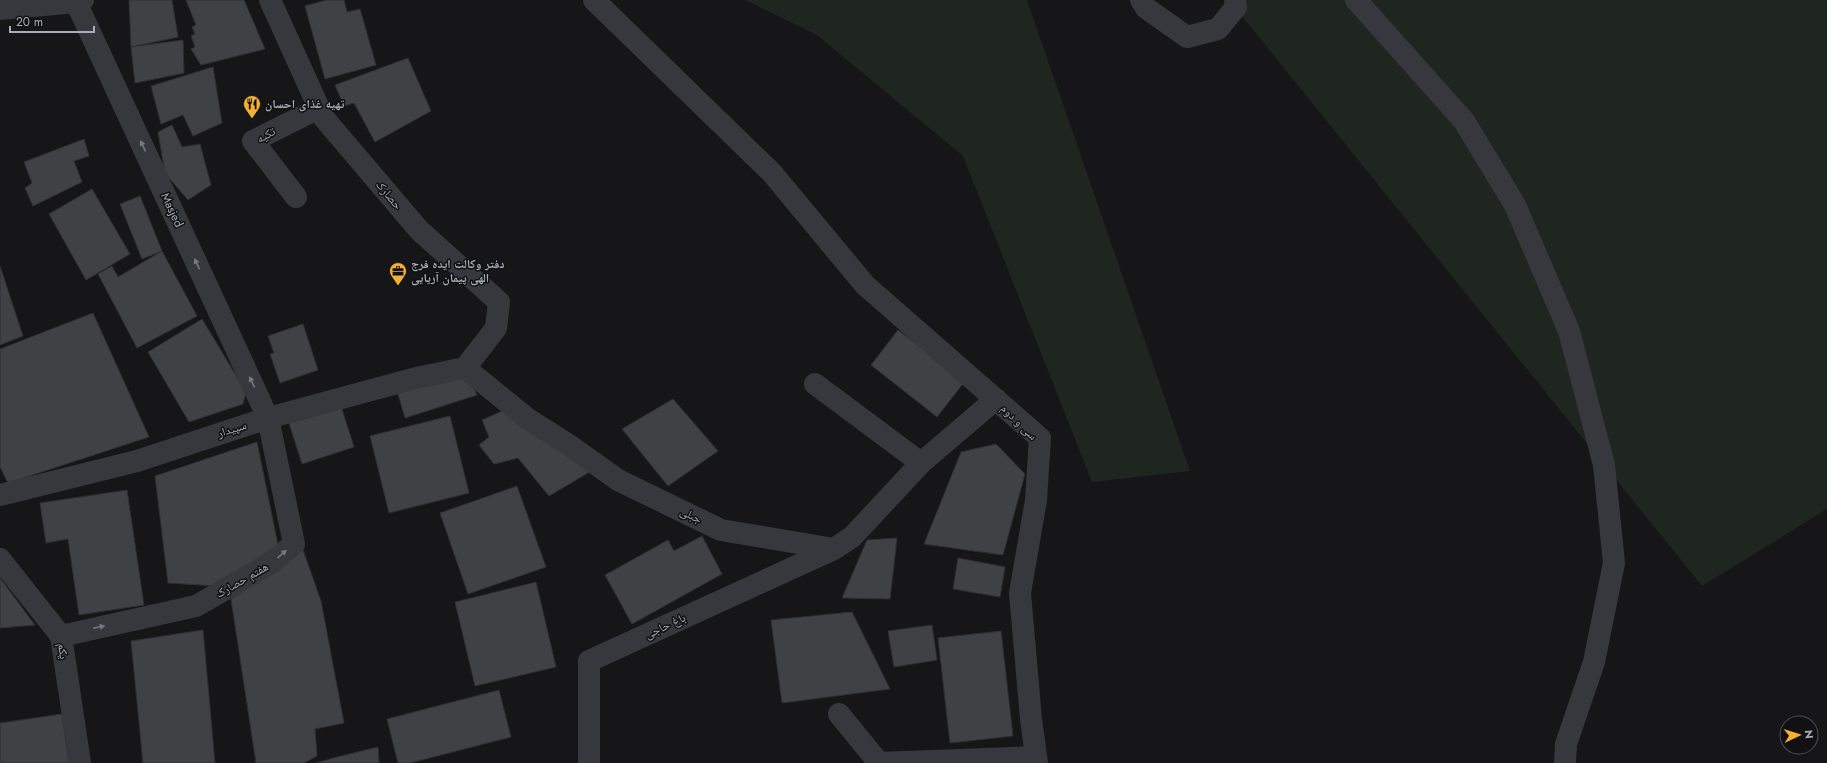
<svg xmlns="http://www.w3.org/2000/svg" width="1827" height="763" font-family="Jost,'Noto Naskh Arabic',sans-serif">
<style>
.green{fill:#1e261f}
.building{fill:#404145;stroke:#303034}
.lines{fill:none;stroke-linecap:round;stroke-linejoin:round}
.minor{stroke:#37383d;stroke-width:22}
.oneway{fill:#757881}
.labels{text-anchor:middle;stroke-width:3;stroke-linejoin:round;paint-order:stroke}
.poi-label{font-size:12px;font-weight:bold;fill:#a8adb8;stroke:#111113;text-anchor:start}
.street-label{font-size:12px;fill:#a8adb8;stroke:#111113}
</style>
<rect width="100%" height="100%" fill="#161618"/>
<!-- green -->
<path class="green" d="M745 0H1027L1190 471 1092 482 963 156 817 35Z
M1229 0H1827V509L1702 586Z"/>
<!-- building -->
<path class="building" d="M129 0H172L178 37 131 47Z
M186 0H244L265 49 201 65 191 49 195 47 191 36 195 34 192 27 196 25Z
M326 0H344L347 12 360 9 376 65 325 79 305 6Z
M183 40 184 73 135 83 131 47Z
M408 58 431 111 375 142 354 103 344 106 335 85Z
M213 67 222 123 193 136 183 115 161 124 151 86Z
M172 125 182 147 200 144 211 185 188 200 165 173 158 132Z
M84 139 89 156 74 161 82 182 33 206 25 188 32 183 24 162Z
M92 189 130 254 86 280 49 214Z
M140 196 162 251 142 259 120 204Z
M162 251 197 316 137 348 98 274 112 266 118 277Z
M0 266 23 336 0 345Z
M93 313 149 437 8 483 0 467V349Z
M202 319 246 392 243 404 189 422 148 352Z
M303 324 318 370 280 383 270 354 274 353 268 336Z
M898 330 965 381 937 417 871 365Z
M465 371 477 395 405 418 396 387Z
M673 399 718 451 668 486 622 429Z
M340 403 354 447 302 464 288 420Z
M507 409 593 470 549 496 518 458 494 464 479 445 489 437 482 420Z
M450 416 469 493 389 513 370 436Z
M257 442 278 545 217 586 168 583 155 476Z
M996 444 1025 474 1003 555 924 544 961 452Z
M517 486 546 567 468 594 440 513Z
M127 490 144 605 79 615 68 539 46 543 40 503Z
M702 536 722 574 632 624 605 575 668 540 674 551Z
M897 538 890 599 842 598 867 540Z
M302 547 321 601 344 723 315 729 317 756 304 763H256L231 599Z
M958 558 1005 567 1000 597 953 589Z
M0 578 35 625 0 628Z
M536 582 556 667 475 686 455 602Z
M852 612 890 689 782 703 771 620Z
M932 625 937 660 894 667 888 631Z
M203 630 215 763H143L131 641Z
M1001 631 1013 736 950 743 938 638Z
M499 690 511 737 410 763H398L387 719Z
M62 714 69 763H0V723Z
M378 747 379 763H316L333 758Z"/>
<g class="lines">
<!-- minor -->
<path class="minor" d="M270 0 323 117 419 230 499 302 496 328 465 368
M594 0 772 173 865 285 1040 438 1036 500 1020 593 1031 719 1037 763
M1141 0 1146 8 1187 37 1218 29 1236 7 1235 0
M1356 0 1464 121 1515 205 1569 331 1604 465 1614 563 1594 662 1566 744 1565 763
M0 9 76 2 83 0
M296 197 253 141 319 108
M465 368 528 419 569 445 618 480 721 530 834 549 852 537 921 463 996 399
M815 384 921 463
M0 495 137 461 268 418 416 378 465 368
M0 559 61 636 80 763
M61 636 196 606 271 563 294 544 268 418 76 2
M839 714 879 763 1036 757
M589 763V661L834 549"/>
</g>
<!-- one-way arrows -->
<defs><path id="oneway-solid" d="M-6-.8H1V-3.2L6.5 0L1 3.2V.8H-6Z"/></defs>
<g class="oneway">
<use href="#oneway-solid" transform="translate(143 146) rotate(-115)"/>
<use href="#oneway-solid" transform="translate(197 264) rotate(-115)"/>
<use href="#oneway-solid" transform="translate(252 382) rotate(-115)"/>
<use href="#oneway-solid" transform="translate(282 554) rotate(-42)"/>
<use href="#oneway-solid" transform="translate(99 627) rotate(-12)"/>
</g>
<!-- icons -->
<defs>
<symbol id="restaurant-pin" viewBox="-11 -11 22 30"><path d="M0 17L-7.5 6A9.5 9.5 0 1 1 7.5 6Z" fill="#f2b134" stroke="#111113"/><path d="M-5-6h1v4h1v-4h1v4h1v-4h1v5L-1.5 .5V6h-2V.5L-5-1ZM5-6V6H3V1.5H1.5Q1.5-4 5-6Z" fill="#111"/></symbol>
<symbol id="office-pin" viewBox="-11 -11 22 30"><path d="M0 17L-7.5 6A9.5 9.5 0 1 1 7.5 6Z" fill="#f2b134" stroke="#111113"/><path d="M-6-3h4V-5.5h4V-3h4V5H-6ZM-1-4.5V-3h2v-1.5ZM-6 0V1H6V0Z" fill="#111"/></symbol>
</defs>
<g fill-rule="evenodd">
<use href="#restaurant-pin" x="242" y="94" width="20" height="27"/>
<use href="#office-pin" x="388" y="261" width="20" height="27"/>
</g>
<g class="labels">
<!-- poi labels -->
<g class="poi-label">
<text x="265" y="108">تهیه غذای احسان</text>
<text x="411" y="268">دفتر وکالت ایده فرج<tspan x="411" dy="14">الهی پیمان آریایی</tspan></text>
</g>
<!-- street labels -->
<g class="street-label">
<text transform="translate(266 135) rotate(-30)" y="4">تکیه</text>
<text transform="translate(389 195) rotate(50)" y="4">حصارک</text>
<text transform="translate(172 210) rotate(65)" y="4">Masjed</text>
<text transform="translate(1019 422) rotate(44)" y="4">سی و دوم</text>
<text transform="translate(232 429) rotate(-18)" y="4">سپیدار</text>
<text transform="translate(691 515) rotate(26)" y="4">جبلی</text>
<text transform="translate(242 580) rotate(-30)" y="4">هفتم حصارک</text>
<text transform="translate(665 626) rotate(-25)" y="4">باغ حاجی</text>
<text transform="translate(63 651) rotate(82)" y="4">یکم</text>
</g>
</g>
<!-- north arrow -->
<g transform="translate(1799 735) rotate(86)"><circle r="19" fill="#111113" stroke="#4d4f55"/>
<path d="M0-3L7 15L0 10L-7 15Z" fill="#f2b134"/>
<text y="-6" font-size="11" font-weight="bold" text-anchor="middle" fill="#a8adb8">N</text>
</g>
<!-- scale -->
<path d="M10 26v6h84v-6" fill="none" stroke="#a8adb8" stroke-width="2"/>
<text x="16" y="26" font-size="12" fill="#a8adb8" stroke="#111113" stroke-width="3" paint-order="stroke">20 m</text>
</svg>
